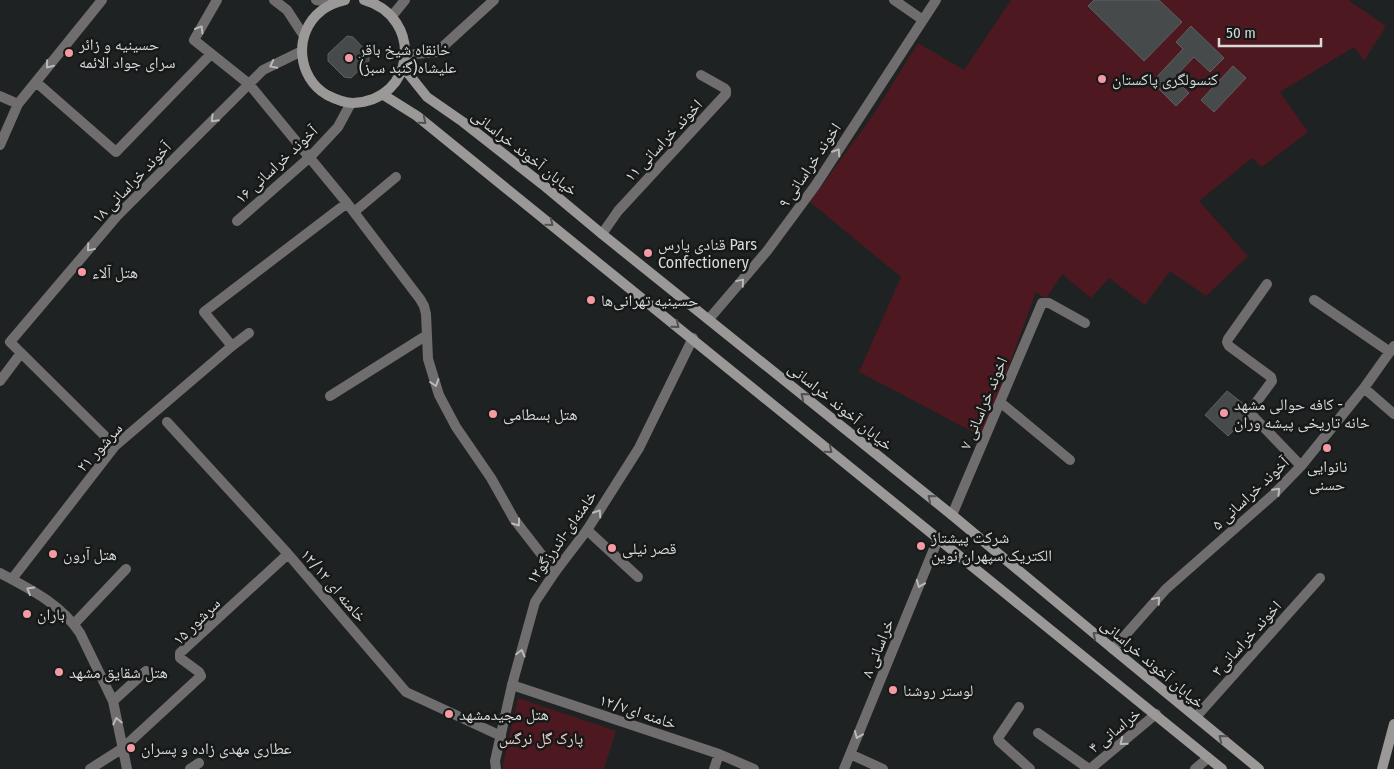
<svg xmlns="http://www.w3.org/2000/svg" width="1394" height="769" font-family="'Fira Sans Condensed','Noto Naskh Arabic',sans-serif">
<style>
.green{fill:#4e1821;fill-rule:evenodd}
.building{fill:#474a4a;stroke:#5d6160}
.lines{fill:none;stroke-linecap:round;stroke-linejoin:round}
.minor{stroke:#6f6d6d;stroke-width:10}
.tertiary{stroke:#6f6d6d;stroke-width:10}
.secondary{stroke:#9b9898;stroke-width:10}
.oneway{stroke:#b9bab9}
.oneway2{stroke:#525252}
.poi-dot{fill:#f49aa3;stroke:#161918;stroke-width:2}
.labels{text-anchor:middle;stroke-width:5;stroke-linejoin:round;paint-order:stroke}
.poi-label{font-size:16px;fill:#d9dbda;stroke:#161918;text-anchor:start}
.street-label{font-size:16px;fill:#d9dbda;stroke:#161918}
.park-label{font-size:16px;fill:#f4cccf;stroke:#161918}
</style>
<rect width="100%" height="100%" fill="#1f2222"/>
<!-- green -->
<path class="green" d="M1011 0H1094L1088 7 1144 61 1181 22 1159 0H1348L1386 26 1364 61 1354 47 1280 92 1308 132 1262 167 1252 158 1199 201 1248 256 1206 296 1170 271 1145 305 1109 278 1091 298 1062 274 1046 299 1036 292 983 437 859 372 901 277 810 202 873 115 918 43 964 70ZM1191 26 1224 58 1210 72 1194 57 1174 78 1189 93 1176 106 1152 82 1183 49 1176 42ZM1233 66 1246 78 1214 112 1201 100Z
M518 698 616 731 604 769H503V764Z"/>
<!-- building -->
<path class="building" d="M1094 0H1159L1182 22 1144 61 1088 6Z
M1191 26 1224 58 1210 72 1194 57 1174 78 1189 93 1176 106 1152 82 1183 49 1176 42Z
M347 36 353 37 369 54V61L351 78 344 77 328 61V54Z
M1233 66 1246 78 1214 112 1201 100Z
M1227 391 1245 405 1240 411 1247 418 1228 436 1205 415Z"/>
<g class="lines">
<!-- minor -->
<path class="minor" d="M217 0 194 40 249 84 347 203 420 299 424 306 426 314 428 359 439 395 456 427 491 478 514 519 555 572
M894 0 923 20
M405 55 437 52 494 0
M36 82 116 152 211 54
M0 96 18 104
M0 145 18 104 102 0
M354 212 396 177
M237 221 310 157 338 127 351 103
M602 234 618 211 726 94V90L724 88 701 75
M1267 284 1228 339 1227 342 1229 346 1271 377 1272 381 1249 412 1301 466
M1314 300 1390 352
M709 319 767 251 815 186 936 0
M232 346 204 312 347 203
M0 381 21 353
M1364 388 1394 414
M330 396 427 335
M1000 402 1070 460
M167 422 288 554 406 692 501 736
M115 446 10 342 117 216 263 70 302 51
M952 515 1042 303H1049L1085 323
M587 530 638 577
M0 573C30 589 61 604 80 633L113 701 127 769
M12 579 115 446 232 346 249 333
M74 624 126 569
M1113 649 1166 589 1274 494 1301 466 1364 388 1394 346
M512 685 719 754 754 769
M113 701 146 671
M1019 707 998 738 999 741 1030 769
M1196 717 1320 578
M1038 733 1089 769
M850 754 883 769
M90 769 123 748 201 676 199 672 180 658V653L288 554
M190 769 199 763
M714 769 719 754
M844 769 938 539
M1090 769 1156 714
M1195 769 1208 758"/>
<!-- tertiary -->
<path class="tertiary" d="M274 0 287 10 304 36
M316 0 333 3
M392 16 405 0
M496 769 495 761 512 685 535 602 555 572 587 530 639 448 693 338"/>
<!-- secondary -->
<path class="secondary" d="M345 0C336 2 328 5 321 11 293 33 297 78 327 95 335 99 344 103 353 103 416 101 424 17 364 0
M403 67 427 97 463 122 542 184 602 234 952 515 1113 649 1259 769
M382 94 417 116 1222 769
M1382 769 1394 724"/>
</g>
<!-- one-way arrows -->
<defs><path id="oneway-chevron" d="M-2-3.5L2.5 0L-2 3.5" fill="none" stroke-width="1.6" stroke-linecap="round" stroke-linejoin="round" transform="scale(1.25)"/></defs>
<g class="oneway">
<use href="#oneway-chevron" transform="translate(200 29) rotate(-59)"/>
<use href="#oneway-chevron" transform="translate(49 65) rotate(129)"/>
<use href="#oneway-chevron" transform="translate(273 65) rotate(154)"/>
<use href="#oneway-chevron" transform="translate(214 119) rotate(135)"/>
<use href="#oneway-chevron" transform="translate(837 152) rotate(-57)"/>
<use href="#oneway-chevron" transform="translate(90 248) rotate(130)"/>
<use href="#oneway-chevron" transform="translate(741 282) rotate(-50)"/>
<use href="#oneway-chevron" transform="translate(435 383) rotate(72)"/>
<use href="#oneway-chevron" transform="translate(1277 491) rotate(-46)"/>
<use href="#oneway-chevron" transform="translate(598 513) rotate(-57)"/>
<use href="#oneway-chevron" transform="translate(517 523) rotate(54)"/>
<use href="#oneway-chevron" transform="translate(920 584) rotate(112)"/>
<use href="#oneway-chevron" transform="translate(30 590) rotate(-150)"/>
<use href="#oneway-chevron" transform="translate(1157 600) rotate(-49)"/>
<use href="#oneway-chevron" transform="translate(521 653) rotate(-75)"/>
<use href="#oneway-chevron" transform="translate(117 721) rotate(-103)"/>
<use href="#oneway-chevron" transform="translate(858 735) rotate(112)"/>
<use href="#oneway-chevron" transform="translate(1123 742) rotate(141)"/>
</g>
<g class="oneway2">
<use href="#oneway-chevron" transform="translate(423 121) rotate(39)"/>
<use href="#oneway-chevron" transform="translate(550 223) rotate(39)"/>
<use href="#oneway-chevron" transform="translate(676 325) rotate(39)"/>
<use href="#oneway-chevron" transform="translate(804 396) rotate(-141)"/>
<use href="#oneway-chevron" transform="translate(829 450) rotate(39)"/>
<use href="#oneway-chevron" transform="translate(931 498) rotate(-141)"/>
<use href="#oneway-chevron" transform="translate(1096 635) rotate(-140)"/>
<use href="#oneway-chevron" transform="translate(1222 738) rotate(-141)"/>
</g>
<!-- markers -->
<g class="poi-dot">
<circle cx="69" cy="53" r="5"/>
<circle cx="349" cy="58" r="5"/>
<circle cx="1102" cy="79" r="5"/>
<circle cx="648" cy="253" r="5"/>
<circle cx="82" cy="272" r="5"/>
<circle cx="591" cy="300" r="5"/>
<circle cx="1224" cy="413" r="5"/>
<circle cx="493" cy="414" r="5"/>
<circle cx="1327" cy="448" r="5"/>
<circle cx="921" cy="546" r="5"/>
<circle cx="612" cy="548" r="5"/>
<circle cx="53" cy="554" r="5"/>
<circle cx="27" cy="614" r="5"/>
<circle cx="59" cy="672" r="5"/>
<circle cx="893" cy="690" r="5"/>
<circle cx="449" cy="714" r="5"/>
<circle cx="131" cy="748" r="5"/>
</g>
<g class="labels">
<!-- poi labels -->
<g class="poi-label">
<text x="79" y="50">حسینیه و زائر<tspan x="79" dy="18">سرای جواد الائمه</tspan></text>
<text x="359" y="55">خانقاه شیخ باقر<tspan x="359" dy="18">علیشاه(گنبد سبز)</tspan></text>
<text x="1112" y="85">کنسولگری پاکستان</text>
<text x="658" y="250">قنادی پارس Pars<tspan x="658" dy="18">Confectionery</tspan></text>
<text x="92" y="278">هتل آلاء</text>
<text x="601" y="306">حسینیه تهرانی‌ها</text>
<text x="1234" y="410">کافه حوالی مشهد -<tspan x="1234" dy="18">خانه تاریخی پیشه وران</tspan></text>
<text x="503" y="420">هتل بسطامی</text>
<text x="1327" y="472" text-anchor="middle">نانوایی<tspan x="1327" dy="18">حسنی</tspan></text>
<text x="931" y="543">شرکت پیشتاز<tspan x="931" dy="18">الکتریک سپهران نوین</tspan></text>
<text x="622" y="554">قصر نیلی</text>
<text x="63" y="560">هتل آرون</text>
<text x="37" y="620">باران</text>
<text x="69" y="678">هتل شقایق مشهد</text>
<text x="903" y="696">لوستر روشنا</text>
<text x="459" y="720">هتل مجيدمشهد</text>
<text x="141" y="754">عطاری مهدی زاده و پسران</text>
</g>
<!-- street labels -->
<g class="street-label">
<text transform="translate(663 140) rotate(-47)" y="6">اخوند خراسانی ۱۱</text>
<text transform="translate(525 152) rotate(38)" y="6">خیابان آخوند خراسانی</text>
<text transform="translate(276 164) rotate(-43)" y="6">آخوند خراسانی ۱۶</text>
<text transform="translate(809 165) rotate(-56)" y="6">اخوند خراسانی ۹</text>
<text transform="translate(131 182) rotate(-46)" y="6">آخوند خراسانی ۱۸</text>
<text transform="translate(983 403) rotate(-67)" y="6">اخوند خراسانی ۷</text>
<text transform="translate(841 406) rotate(39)" y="6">خیابان آخوند خراسانی</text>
<text transform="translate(99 447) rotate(-48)" y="6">سرشور ۲۱</text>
<text transform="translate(1250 493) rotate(-43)" y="6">آخوند خراسانی ۵</text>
<text transform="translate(561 537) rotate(-55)" y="6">خامنه‌ای-اندرزگو۱۲</text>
<text transform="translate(334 585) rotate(49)" y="6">خامنه ای ۱۲/۱۲</text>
<text transform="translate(196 621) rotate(-45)" y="6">سرشور ۱۵</text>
<text transform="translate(1246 638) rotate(-48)" y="6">اخوند خراسانی۳</text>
<text transform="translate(877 648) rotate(-68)" y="6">خراسانی ۸</text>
<text transform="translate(1153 663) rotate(40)" y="6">خیابان آخوند خراسانی</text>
<text transform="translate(638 711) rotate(18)" y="6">خامنه ای۱۲/۷</text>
<text transform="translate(1114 730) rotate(-39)" y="6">خراسانی ۴</text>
</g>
<!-- park labels -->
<g class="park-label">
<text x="541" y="744">پارک گل نرگس</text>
</g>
</g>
<!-- scale -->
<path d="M1219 38v8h102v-8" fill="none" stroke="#d9dbda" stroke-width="2.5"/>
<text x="1226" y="38" font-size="15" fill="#d9dbda" stroke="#161918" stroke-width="4" paint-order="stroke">50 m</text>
</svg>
